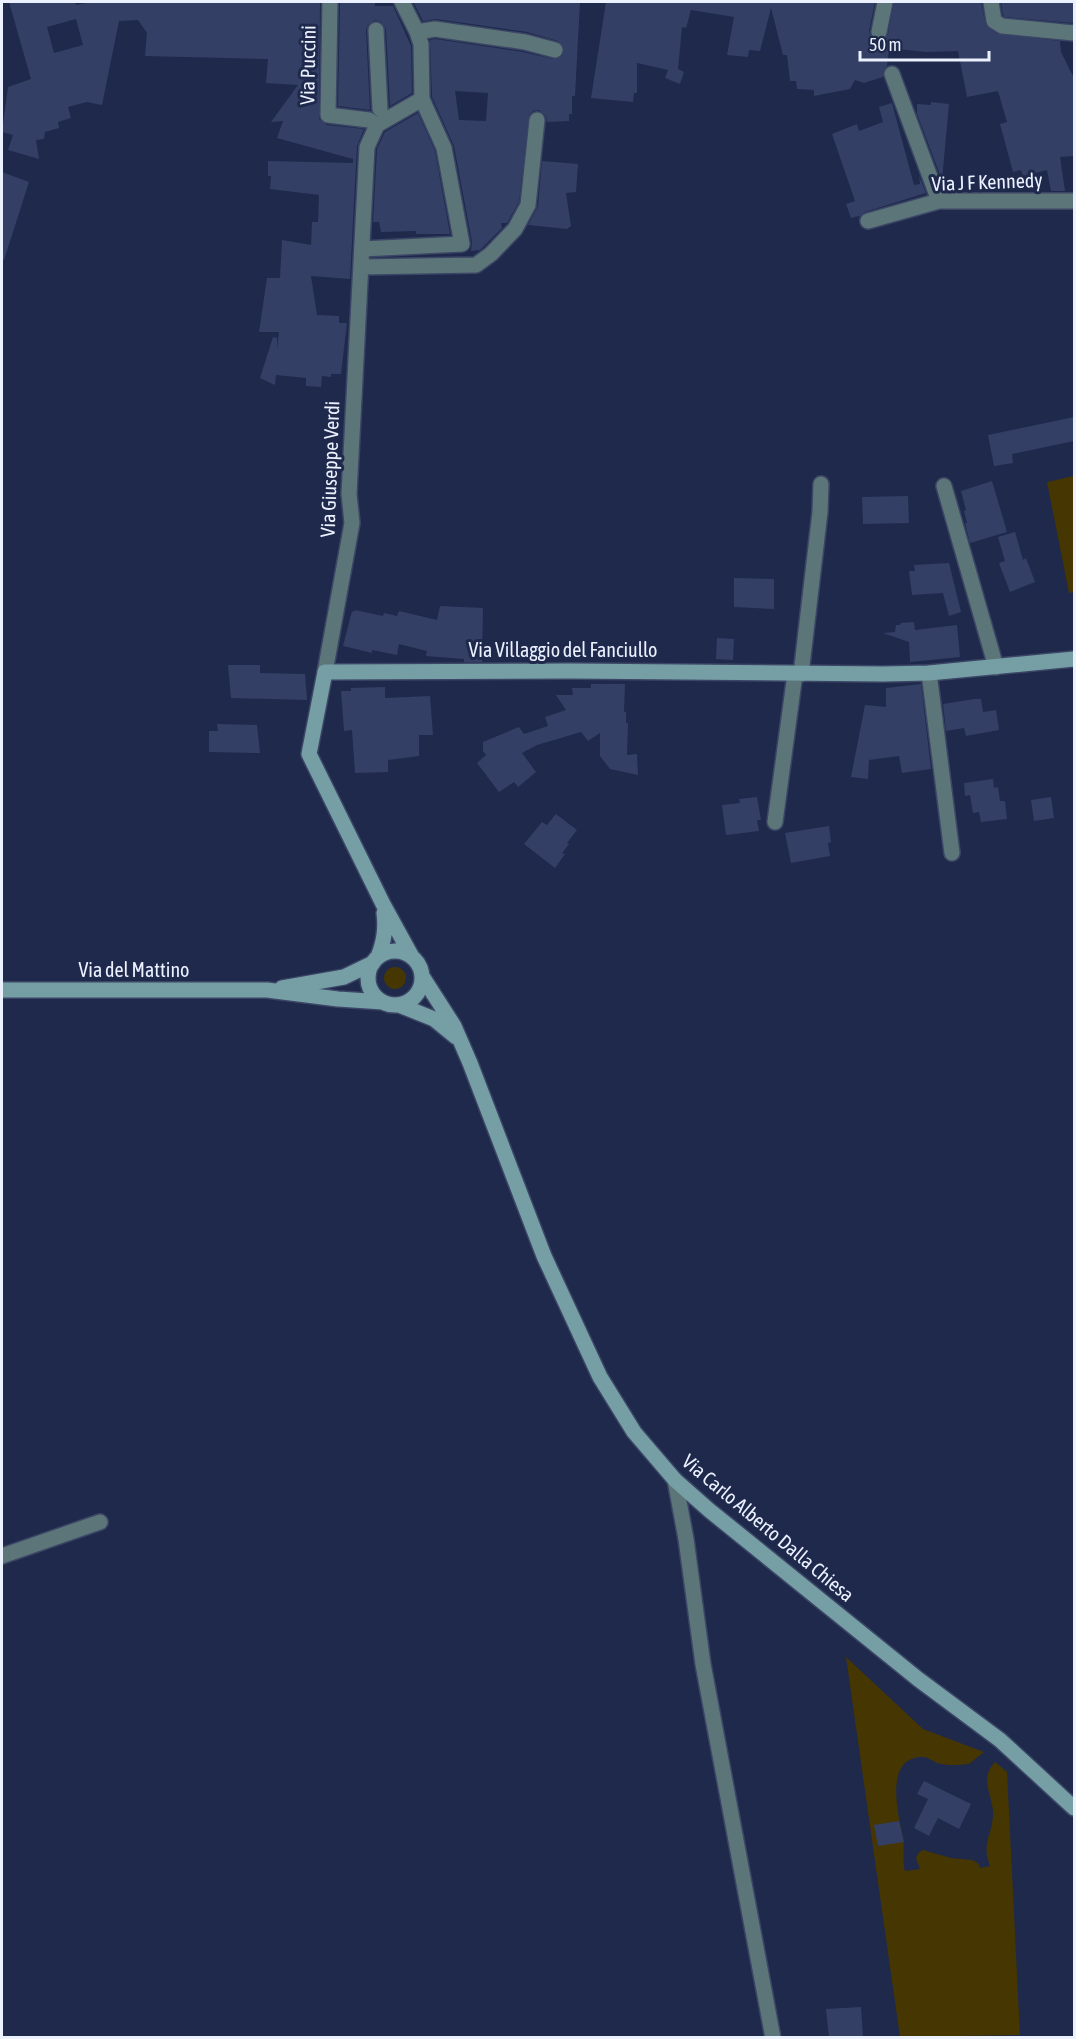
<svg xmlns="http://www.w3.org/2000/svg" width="1076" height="2039" font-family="'Asap Condensed',sans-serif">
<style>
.green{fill:#463602}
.building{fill:#343f65;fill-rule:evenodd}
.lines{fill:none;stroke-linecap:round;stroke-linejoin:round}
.street-casing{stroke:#3b4565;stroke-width:18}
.secondary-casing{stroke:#3b4565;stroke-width:18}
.street{stroke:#5c7579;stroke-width:15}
.secondary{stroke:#769ea5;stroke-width:15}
.labels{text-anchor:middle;stroke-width:6;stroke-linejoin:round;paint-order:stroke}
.street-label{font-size:20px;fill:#ecf1ff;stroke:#1e294c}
</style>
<rect width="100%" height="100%" fill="#1e294c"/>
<!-- green -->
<path class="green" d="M1074 476V592L1069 593 1047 482Z
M384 978a11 11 0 1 1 22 0a11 11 0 1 1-22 0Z
M846 1657 923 1729 984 1752 969 1764C959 1765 947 1766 937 1763 933 1761 929 1758 924 1757 882 1756 899 1816 903 1839 905 1850 902 1860 905 1871L920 1869 916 1858 919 1852 923 1850 951 1858 972 1860 978 1863 980 1868 990 1866C981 1841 992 1837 993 1815 994 1796 978 1780 995 1762L1007 1772 1020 2035 900 2037Z"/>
<!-- building -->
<path class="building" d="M9 2H75L76 5 91 2H320L319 119 327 125 364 129 357 146 350 279 311 276 317 315 339 316V323H347L341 374H331V377L322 376 321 387 306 386V378L276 375 275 385 260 378 273 337 277 338V349L279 332H259L267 278H280L282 240 311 245 312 222H318L319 195 270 189 271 176H268V161L353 163V159L277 138 283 121 271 122 298 85 266 83 268 59 145 56 147 33 138 20 119 21 102 105 87 102 68 107 71 118 58 122 59 128 45 132 44 139 36 140 39 159 8 150 13 135 2 132 8 87 31 79ZM76 19 83 45 54 53 47 27Z
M340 2H375V6H393L411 46 412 93 390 106 386 30 381 22 375 20 368 25 366 30 370 110 338 106Z
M422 2H580L575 96H572V114H569V121L547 122 546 116 539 110 533 111 529 115 519 202 507 223H501L502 228 480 250 471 251 472 242 454 146 432 97 430 40 435 39 523 52 553 59 562 56 564 48 558 41 527 32 436 19 423 21 414 3ZM455 91 488 93 486 121 459 120Z
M606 2H875L869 31 872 39 878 42 883 41 888 34 894 2H981L986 26 997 34 1060 41 1061 52 1074 78V156L1060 157 1065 191H1051L1047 170 1023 176 1021 170 1013 172 1000 124 1007 122 998 91 967 97 958 51 926 52 889 48 887 66 883 72V77L864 83 855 80 850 89 814 96V90L797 89 796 81H790L787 55H783L771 8 760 51 749 50 748 57 727 55 734 17 691 10 686 28 682 27 678 69 684 72 680 84 665 78 668 70 637 63V93H634L633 102 591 98Z
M1001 2H1074V23L1005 17 1003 15Z
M931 102 949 104 942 180 917 114V104L931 105Z
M892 103 914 185 920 184 919 176 926 193 865 212 859 217V216L851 218 846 204 855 201 832 134 857 124 859 131 883 122 879 107Z
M418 113 435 151 450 234H416V231L381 232 379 222H373L377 149 385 132Z
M542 161 578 164 576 192 566 193 571 226 567 229 528 225 538 206Z
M2 172 29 182 4 260H2Z
M1074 417V441L1012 454 1013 463 994 466 988 435Z
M992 481 1007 532 970 543 965 523H967L964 511 966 510 961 491Z
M908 496 909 523 863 524 862 497Z
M1015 532 1023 560 1026 558 1035 582 1010 592 999 563 1005 561 998 537Z
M949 563 961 612 949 616 943 593 912 595 909 571H915L914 565Z
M734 578 774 579V609L734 607Z
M440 606 483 608 482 662H464V659L426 656 427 651 399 644 397 655 372 650V653L343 646 352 611 354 612 355 610 383 616 384 613 397 616 399 611 437 620Z
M914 622 915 630 957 625 960 657 910 662 909 642 883 633 895 632 896 625H900L901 623Z
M717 638 734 639 733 660 716 659Z
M228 665H260V673L305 674 307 700 231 698Z
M591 684H625L624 712H626V723H628L627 755 637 754 638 775 610 769 600 756V733L588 741 581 732 537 745 522 753 536 772 518 787 514 782 499 792 477 763 486 755 483 751V742L519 727 524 734 548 726 545 717 566 710 556 695H573L572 688H591Z
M921 684 931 769 902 773 899 756 869 760 868 779 851 777 865 705 886 707V688Z
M385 687V698L430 696 433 735H419V756L388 760V772L355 773 352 730 344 731 341 691H351V688Z
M974 699H981L983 712 996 710 999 730 966 736 964 728 946 731 943 704Z
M217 724 257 725 260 753 209 752V731H218Z
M993 779 994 788 998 787 1000 801H1005L1007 819 981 822 979 812 973 813 970 795 965 796 964 783Z
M757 797 761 820H757L759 831 726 835 722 805 740 803 739 799Z
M1051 797 1054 818 1034 821 1031 800Z
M556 814 577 830 567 843 569 844 562 853 565 854 555 868 524 844 542 822 547 825Z
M829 826 831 842 828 843 830 856 791 863 785 833Z
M924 1781 971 1804 959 1829 938 1818 929 1836 914 1828 928 1799 917 1794Z
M899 1821 904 1842 878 1846 874 1825Z
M861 2007 863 2037H829L826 2009Z"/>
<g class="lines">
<defs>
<path id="street" d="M330 2 328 115 369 120 377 125
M991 2 994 21 1002 26 1074 33
M376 30 380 109
M417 32 435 29 525 42 555 50
M879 32 885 2
M892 74 939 201
M377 125 422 99
M868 221 939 201H1074
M362 249 462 244 444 148 422 99 421 44 417 32 402 2
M361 267 476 265 491 254 515 229 528 205 537 120
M944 486 996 667
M325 672 352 523 349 494 367 147 377 125
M929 673 952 853
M801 674 820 512 821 484
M775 822 795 674
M675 1480 686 1539 703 1664 773 2038
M2 1556 100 1522"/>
<path id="secondary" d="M368 978a27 27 0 1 1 54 0a27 27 0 1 1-54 0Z
M411 955 383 904 309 754 325 672 572 671 883 674 929 673 1074 659
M378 957C384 941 386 929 384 913
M422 976 454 1026 470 1063 544 1256 600 1377 634 1432 675 1480 709 1510 918 1679 1000 1740 1074 1808
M282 988 344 977 373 963
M2 990H267L338 999 383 1002
M399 1005 434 1019 456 1037"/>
</defs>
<!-- street casing -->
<use href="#street" class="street-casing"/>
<!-- secondary casing -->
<use href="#secondary" class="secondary-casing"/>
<!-- street -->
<use href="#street" class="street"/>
<!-- secondary -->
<use href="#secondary" class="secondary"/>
</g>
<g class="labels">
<!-- street labels -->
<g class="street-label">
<text transform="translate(308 65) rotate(-89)" y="7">Via Puccini</text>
<text transform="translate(987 182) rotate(-2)" y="7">Via J F Kennedy</text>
<text transform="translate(330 469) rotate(-88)" y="7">Via Giuseppe Verdi</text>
<text x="563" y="657">Via Villaggio del Fanciullo</text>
<text x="134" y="977">Via del Mattino</text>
<text transform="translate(768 1528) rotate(40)" y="7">Via Carlo Alberto Dalla Chiesa</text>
</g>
</g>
<!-- border -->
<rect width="1076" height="2039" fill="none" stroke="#ecf1ff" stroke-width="6"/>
<!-- scale -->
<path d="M860 51v9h129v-9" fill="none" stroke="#ecf1ff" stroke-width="3"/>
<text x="869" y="51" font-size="18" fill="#ecf1ff" stroke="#1e294c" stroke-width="4.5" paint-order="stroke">50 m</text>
</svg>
